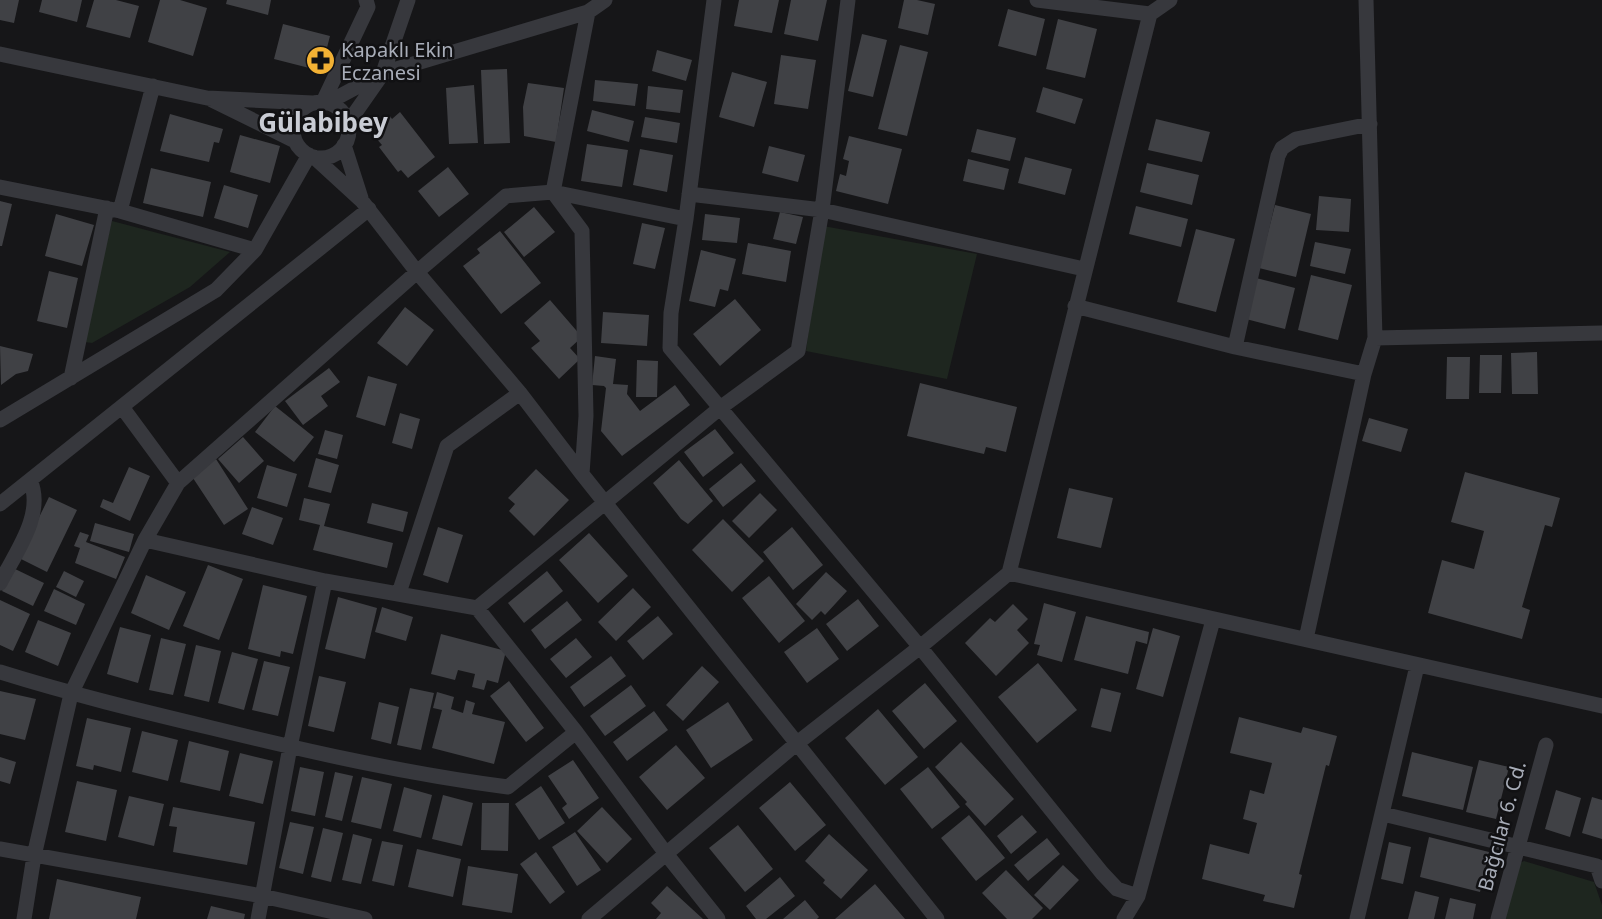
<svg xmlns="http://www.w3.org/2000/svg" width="1602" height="919" font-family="'Noto Sans',sans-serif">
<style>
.green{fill:#1e261f}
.building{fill:#404145}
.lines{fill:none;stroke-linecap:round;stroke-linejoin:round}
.minor{stroke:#37383d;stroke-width:15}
.labels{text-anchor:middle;stroke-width:5;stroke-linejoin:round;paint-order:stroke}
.poi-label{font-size:20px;fill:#a8adb8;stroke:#111113;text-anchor:start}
.street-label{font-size:20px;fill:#a8adb8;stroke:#111113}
.district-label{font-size:26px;font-weight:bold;fill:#c9ccd4;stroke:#111113}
</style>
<rect width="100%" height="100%" fill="#161618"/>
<!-- green -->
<path class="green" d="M112 221 230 252 190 287 92 343 85 342 83 332Z
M823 226 977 254 947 379 806 351Z
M1524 861 1594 882 1602 905V919H1504L1518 864Z"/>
<!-- building -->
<path class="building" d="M0 0H19L14 23 0 20Z
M42 0H82L77 22 39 12Z
M94 0H116L139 6 130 38 86 27Z
M160 0H180L207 8 193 56 148 42Z
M227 0H271L268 15 226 4Z
M739 0H779L772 33 734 26Z
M791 0H827L818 41 784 34Z
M904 0H917L935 4 928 35 898 28Z
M1008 9 1045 19 1036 56 998 46Z
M1058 19 1097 29 1085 78 1046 69Z
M283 24 330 36 321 71 274 59Z
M862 34 887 40 873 97 848 91Z
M900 45 928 52 907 136 878 129Z
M657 50 692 60 686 81 652 71Z
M781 55 816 60 808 109 774 104Z
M507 69 510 143 484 144 481 70Z
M732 72 767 82 754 127 719 117Z
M595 80 638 84 635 106 593 101Z
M528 83 564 88 556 142 524 136 523 107Z
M474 85 478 143 449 144 446 88Z
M648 86 683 90 680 113 646 109Z
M1043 87 1083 99 1075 124 1036 112Z
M592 110 634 121 629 142 587 131Z
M400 112 435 157 408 178 401 170 398 172 379 147 382 145 375 137 381 132 377 127 390 116 392 119Z
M170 114 223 129 219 143 214 142 209 162 160 151Z
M645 117 680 123 677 143 641 137Z
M1156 119 1210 132 1202 162 1148 150Z
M977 129 1016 138 1010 161 971 152Z
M240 135 280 146 270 183 230 172Z
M849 136 902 149 888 204 836 191 840 174 846 176 849 161 843 159Z
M587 144 628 150 622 187 581 181Z
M769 146 805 155 798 182 762 173Z
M640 149 673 155 667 192 633 185Z
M1025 157 1072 169 1065 195 1018 183Z
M968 159 1009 169 1004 190 963 181Z
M1147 163 1199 175 1192 205 1140 192Z
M448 167 469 194 439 217 418 191Z
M151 168 211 182 203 217 143 203Z
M224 185 258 195 248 228 214 218Z
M1319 196 1351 199 1349 232 1316 230Z
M0 201 12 204 2 246H0Z
M1275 205 1311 214 1296 277 1259 268Z
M1136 206 1188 219 1181 247 1129 234Z
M534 207 555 232 524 257 504 232Z
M780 212 803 217 796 244 773 239Z
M56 214 94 225 82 266 45 256Z
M705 214 740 218 737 243 702 240Z
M642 223 665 228 655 269 633 264Z
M1196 229 1235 239 1216 312 1177 302Z
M500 231 541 283 501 314 463 266 480 253 477 249Z
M1315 242 1351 249 1345 274 1310 266Z
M748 243 791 251 786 282 742 274Z
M701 250 736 259 728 291 720 289 715 307 689 301Z
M49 271 78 278 67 328 37 321Z
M1311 275 1352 285 1338 340 1298 330Z
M1256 278 1295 288 1285 329 1246 319Z
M735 299 761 330 720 366 693 334Z
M550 300 582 337 570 348 580 359 559 379 531 348 540 341 524 323Z
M405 307 434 330 407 366 377 343Z
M603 312 649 315 647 346 601 343Z
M0 346 33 354 28 371 16 374 1 385Z
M1537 352 1538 394H1512L1511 353Z
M1480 355H1502L1501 393H1479Z
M595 356 616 359 613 384 628 385 627 394 640 411 675 385 690 405 622 456 601 431 606 388 604 386 592 385Z
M1447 357H1470L1469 399H1446Z
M637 360 658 361 657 397H636Z
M329 368 340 382 321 396 328 406 303 425 285 401Z
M368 376 397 384 385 426 356 417Z
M920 383 1017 407 1006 452 986 447 984 454 907 436Z
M275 406 314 437 294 462 255 432Z
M400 413 420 419 412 449 392 443Z
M1369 418 1408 429 1401 452 1362 441Z
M715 429 734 453 703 477 684 452Z
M325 430 343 435 337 459 318 454Z
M243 437 264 461 239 483 218 459Z
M316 458 339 465 331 493 308 487Z
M216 459 248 509 224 525 191 475Z
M679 460 713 501 688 524 681 519 653 483Z
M741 463 756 481 723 507 709 489Z
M267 465 297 474 287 507 257 498Z
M129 467 150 476 130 521 100 507 103 499 113 503Z
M536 469 569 500 534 536 509 511 515 504 508 498Z
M1465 472 1560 498 1552 527 1545 525 1522 607 1530 610 1522 639 1428 613 1442 560 1474 569 1484 531 1451 522Z
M1069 488 1113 498 1101 548 1057 538Z
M760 493 777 510 749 538 732 521Z
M49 497 77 510 47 572 19 558Z
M304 498 330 504 324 526 393 543 387 568 313 550 320 525 299 520Z
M372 503 408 512 403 532 367 523Z
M252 507 283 518 273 545 242 534Z
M723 519 764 561 732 592 692 550Z
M95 523 134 534 129 552 90 541Z
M438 527 463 535 448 583 423 575Z
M792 527 823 565 793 590 763 552Z
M80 532 89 535 86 542 125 557 116 579 75 563 80 548 74 546Z
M589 533 628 576 598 603 559 560Z
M208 565 243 579 219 640 183 626Z
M13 568 44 583 33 606 2 591Z
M64 571 84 581 76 597 56 587Z
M547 571 563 591 524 623 508 603Z
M826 572 847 591 825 615 821 611 812 620 796 604Z
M146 575 186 592 169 630 131 613Z
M769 576 805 621 779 643 742 598Z
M263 585 307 596 293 654 281 651 280 657 248 649Z
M633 588 651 607 616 641 598 622Z
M54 589 85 604 76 625 44 611Z
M338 597 377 608 365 659 325 649Z
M858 599 879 626 847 651 826 624Z
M0 600 30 614 13 651 0 645Z
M567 601 582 620 545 649 531 630Z
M1044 603 1076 612 1062 662 1037 655 1040 645 1034 644Z
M1013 604 1028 619 1017 630 1029 643 996 676 965 643 990 618 995 622Z
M382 607 413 617 406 641 375 632Z
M658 616 673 634 643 660 627 641Z
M1086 616 1149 632 1147 644 1136 641 1128 674 1074 660Z
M38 620 71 633 58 666 25 652Z
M120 627 151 635 138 683 107 674Z
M817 628 839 659 807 683 784 652Z
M1153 628 1180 636 1163 697 1136 689Z
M441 634 506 651 498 683 487 680 484 690 472 687 475 674 458 670 455 680 431 674Z
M161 638 186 644 173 695 149 690Z
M576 638 592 657 566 678 550 659Z
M196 645 221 651 209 702 184 696Z
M232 652 258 659 244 710 218 703Z
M611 656 626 676 584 707 570 687Z
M264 661 290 667 278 716 252 710Z
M1038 663 1077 710 1037 743 998 697Z
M702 666 719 682 683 721 666 705Z
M319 676 346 682 334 732 308 726Z
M509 681 544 728 526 742 490 696Z
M925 683 957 721 924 749 892 711Z
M631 685 646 706 605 736 590 716Z
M410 688 434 693 421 750 397 745Z
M1101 688 1121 693 1111 732 1091 727Z
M0 691 36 699 25 740 0 734Z
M437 692 454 697 451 709 463 713 466 700 475 703 472 714 505 722 494 764 432 748 442 710 433 708Z
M379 702 399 707 391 744 371 739Z
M728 702 753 740 711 768 686 730Z
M878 709 918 757 885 785 845 738Z
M654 711 668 730 627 761 613 742Z
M1239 717 1301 733 1303 727 1337 736 1329 766 1326 765 1299 874 1302 875 1294 908 1263 901 1265 895 1202 879 1210 844 1249 854 1257 823 1243 819 1250 790 1264 794 1272 763 1230 753Z
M87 718 131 728 121 772 94 765 93 770 76 766Z
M142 731 178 740 168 781 132 772Z
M189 741 229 751 220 791 180 782Z
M961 742 1014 799 985 826 965 804 967 802 935 767Z
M676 745 705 778 667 810 639 777Z
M1412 752 1473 767 1463 810 1402 796Z
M240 753 273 761 263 804 229 796Z
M0 757 16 762 10 784 0 781Z
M573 760 599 798 569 819 562 808 567 804 548 776Z
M1479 760 1509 767 1496 819 1466 812Z
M300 767 324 772 315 816 291 811Z
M928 767 960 807 932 829 900 789Z
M335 772 353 776 342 821 325 817Z
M362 777 392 784 381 829 351 822Z
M77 781 117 790 106 841 65 832Z
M790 782 826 825 795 851 759 808Z
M541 786 565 823 539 840 515 804Z
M404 787 432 795 421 838 393 831Z
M1556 790 1581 798 1570 837 1545 829Z
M443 795 473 803 462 846 432 839Z
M129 796 164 804 154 846 118 837Z
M1592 797 1602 800V839L1582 833Z
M482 803H509L508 851 481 850Z
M173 807 255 822 247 865 173 852 177 827 169 826Z
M602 807 632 839 607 863 577 831Z
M969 815 1005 858 976 881 941 838Z
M1022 815 1037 832 1011 854 997 836Z
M290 822 314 827 303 874 279 868Z
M738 825 773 869 745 892 709 848Z
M323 828 343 833 331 882 311 877Z
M575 832 601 870 577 886 552 847Z
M353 834 372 839 361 884 342 880Z
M829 834 868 870 841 899 823 883 825 880 805 861Z
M1429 837 1489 852 1480 892 1420 877Z
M1047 838 1060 854 1028 881 1014 865Z
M382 841 403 845 394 886 372 881Z
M1389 842 1411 847 1403 884 1381 879Z
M417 849 461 859 453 897 408 887Z
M536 852 565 892 550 904 520 864Z
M1063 865 1079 880 1050 910 1034 895Z
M468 866 518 874 512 913 462 905Z
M1006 870 1043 908 1032 919H1007L982 893Z
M780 877 795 896 766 919H756L746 906Z
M57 879 141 897 136 919H49Z
M875 884 905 919H835Z
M667 886 703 919H656L661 913 651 903Z
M1415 891 1439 897 1434 919H1408Z
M1450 898 1476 904 1473 919H1445Z
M805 900 819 917 817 919H783Z
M211 906 245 914 244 919H207Z"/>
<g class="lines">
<!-- minor -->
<path class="minor" d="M714 0 686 219 671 313 670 348 920 647 1102 873 1117 889 1138 896
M1037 0 1150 14 1170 0
M0 54 207 98 313 103
M212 100 295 141
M323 102 368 7 366 0
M293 130a28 28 0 1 1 56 0a28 28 0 1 1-56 0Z
M327 103 383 73 588 12 605 0
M348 123 383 73 408 0
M344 145 361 198
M314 157 362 201 417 272 520 393 582 474 937 919
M0 187 120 211 255 250
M689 194 822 210 1084 269
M120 211 153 86
M1075 306 1235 347 1364 374
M1375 338 1602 333
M1235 347 1278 156 1282 148 1296 139 1370 124
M71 378 107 208
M122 407 178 483
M0 420 216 290 255 250 309 155
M582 474 586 416 582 231 553 192 588 12
M0 504 369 209
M145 540 325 581 477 608 576 732 667 855 718 919
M1009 573 1602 706
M0 583C16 552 45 514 30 480
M399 593 447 446 520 393
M477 608 720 408 798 351 822 210 848 0
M1306 639 1364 374 1375 338 1366 0
M0 672C70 694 141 711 212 728 310 752 408 774 508 787L576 732
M1383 814 1597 866 1602 881
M0 849 262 896 365 919
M24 919 34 856 71 694 145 540 178 483 417 272 506 196 553 192 686 219
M258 919 290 747 325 581
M589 919 796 744 920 647 1009 573 1150 14
M1124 919 1138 896 1213 620
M1357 919 1417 666
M1498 919 1546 745"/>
</g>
<!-- icons -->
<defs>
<symbol id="pharmacy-disc" viewBox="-11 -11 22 22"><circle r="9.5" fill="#f2b134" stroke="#111113"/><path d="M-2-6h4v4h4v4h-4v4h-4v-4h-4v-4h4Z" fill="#111"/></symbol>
</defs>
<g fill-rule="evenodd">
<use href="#pharmacy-disc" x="304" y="44" width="33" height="33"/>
</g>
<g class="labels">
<!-- poi labels -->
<g class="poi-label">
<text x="341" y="57">Kapaklı Ekin<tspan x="341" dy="23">Eczanesi</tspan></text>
</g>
<!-- street labels -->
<g class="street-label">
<text transform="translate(1502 826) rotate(-75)" y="7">Bağcılar 6. Cd.</text>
</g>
<!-- district labels -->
<g class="district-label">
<text x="323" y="132">Gülabibey</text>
</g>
</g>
</svg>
